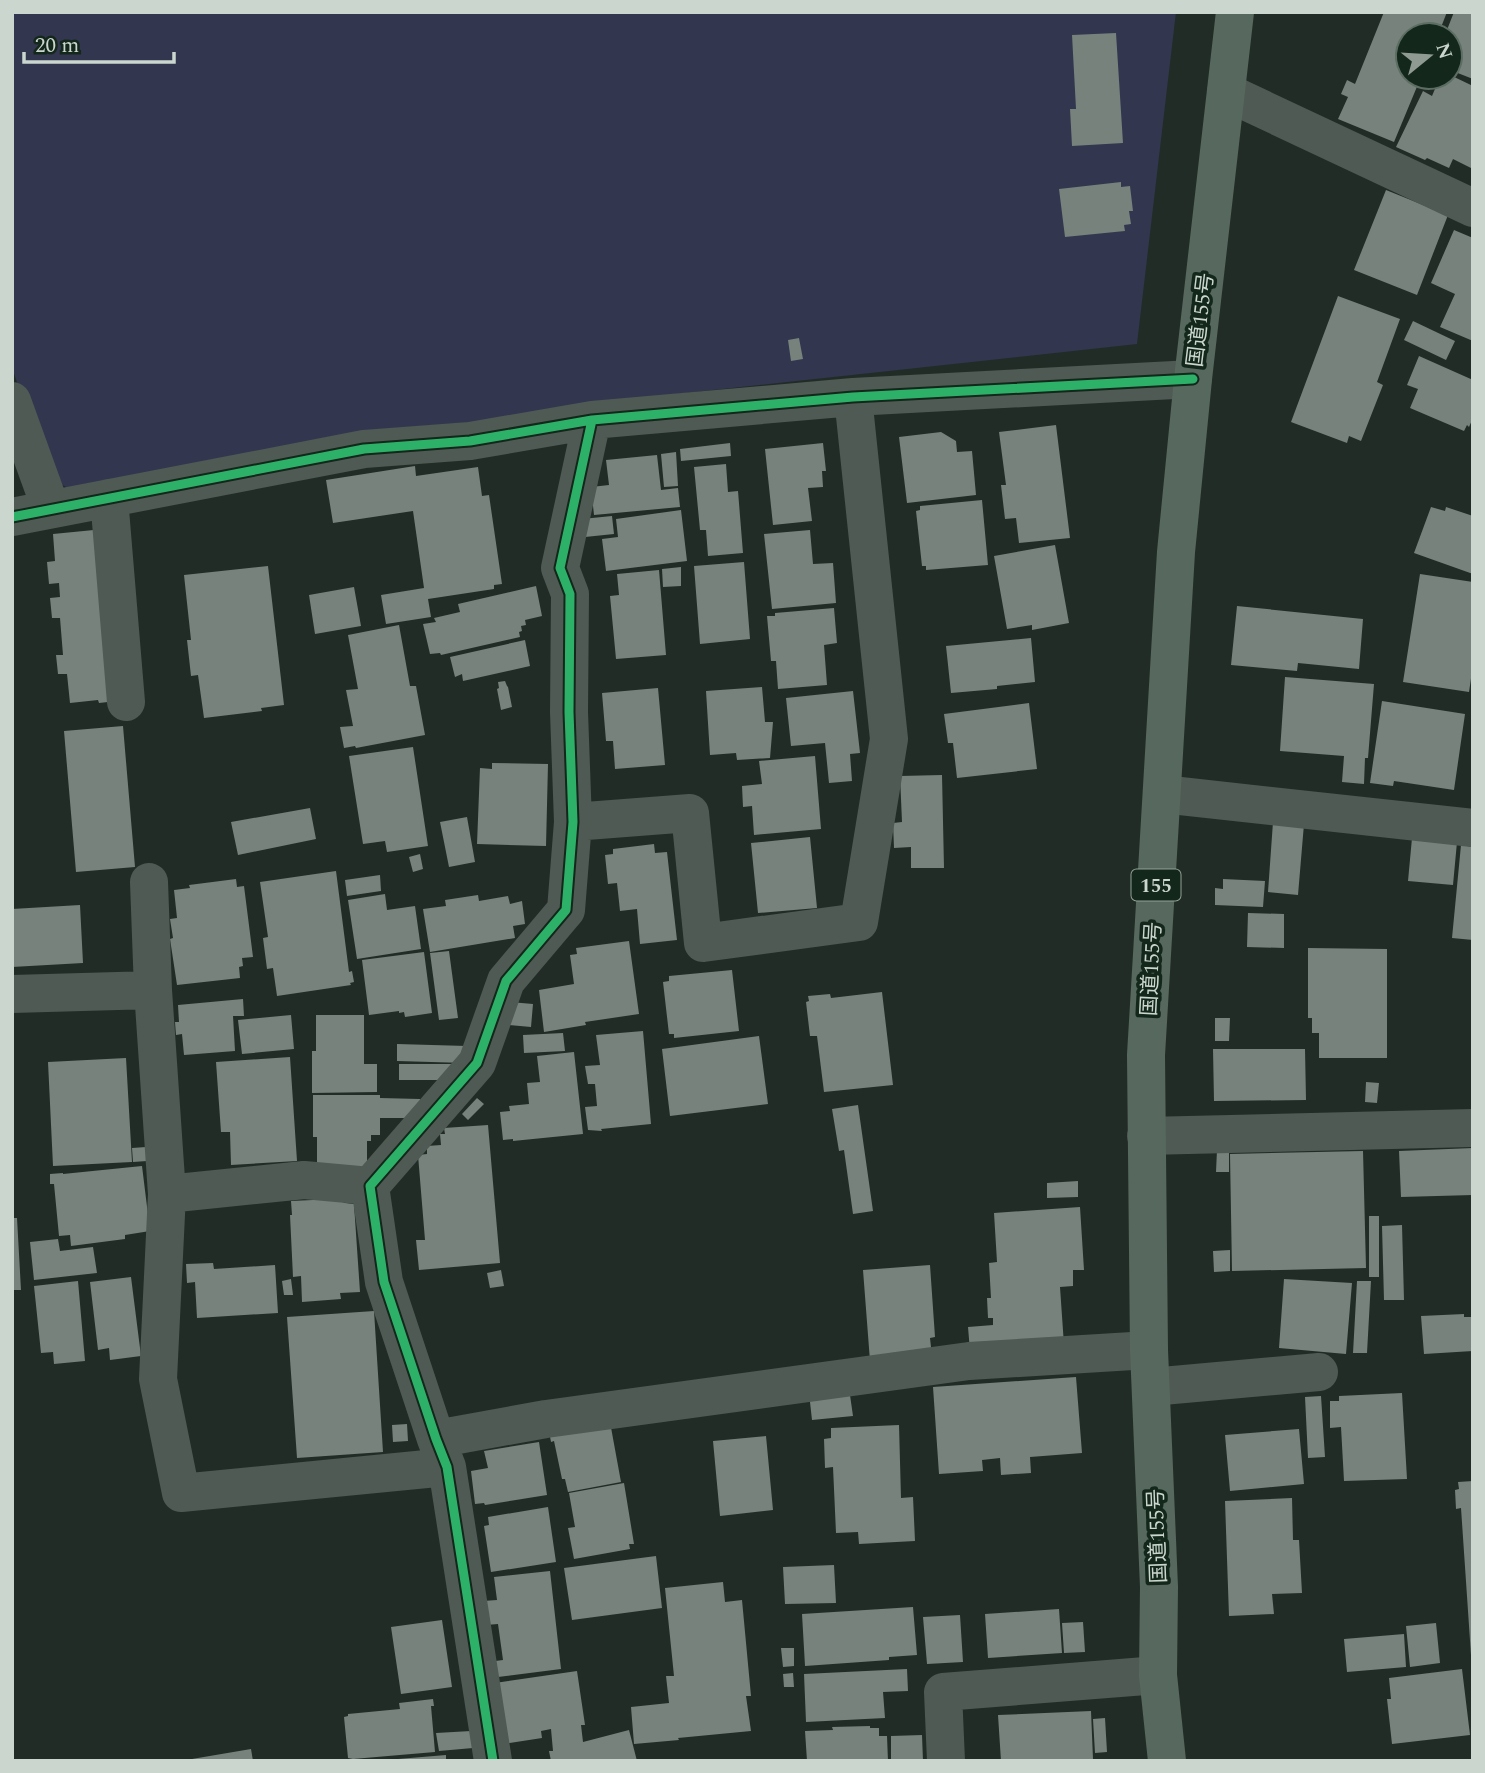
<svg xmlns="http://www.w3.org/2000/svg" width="1485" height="1773" font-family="Spectral,'Noto Sans JP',serif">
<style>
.green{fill:#32364e}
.building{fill:#76827b}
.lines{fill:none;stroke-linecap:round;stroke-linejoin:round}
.minor{stroke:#4e5a53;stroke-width:38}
.highway{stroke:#57685e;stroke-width:38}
.cycleway-casing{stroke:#13271b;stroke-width:13}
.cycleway{stroke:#2db169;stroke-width:9}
.labels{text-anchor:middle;stroke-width:7;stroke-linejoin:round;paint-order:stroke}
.shield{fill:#13271b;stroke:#93a298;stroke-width:2}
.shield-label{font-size:19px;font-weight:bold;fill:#cad6ce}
.street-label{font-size:21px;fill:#cad6ce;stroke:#13271b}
</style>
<rect width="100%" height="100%" fill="#212c26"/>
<!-- green -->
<path class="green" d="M12 12H1176L1137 344 594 403 68 488 51 479 12 368Z"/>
<!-- building -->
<path class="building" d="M1384 12H1447L1438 35H1408V77H1421L1394 142 1338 119 1348 97 1341 94 1347 80 1355 84Z
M1454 12H1473V79L1450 70V35H1445Z
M1116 33 1123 143 1072 146 1070 109H1076L1072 35Z
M1450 75 1473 86V169L1453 159 1449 168 1427 158 1425 160 1396 147 1423 91 1432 96 1440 77H1450Z
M1121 182V187L1130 186 1133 211H1129L1131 224 1124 225 1125 231 1065 237 1059 189Z
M1386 190 1448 215 1417 295 1354 270Z
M1454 230 1473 238V341L1440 327 1455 294 1431 283Z
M1338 296 1400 319 1377 382 1383 385 1361 441 1349 436 1347 443 1291 422Z
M1413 321 1455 341 1446 360 1404 340Z
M799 338 803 359 791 361 788 340Z
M1419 356 1473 380V418L1469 427 1467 425 1464 431 1410 408 1418 389 1407 385Z
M1056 425 1070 538 1019 543 1016 518 1005 519 1001 485H1006L999 432Z
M941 432 956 441 957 452 972 451 976 495 907 503 899 437Z
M730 443 731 456 681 461 680 449Z
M823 443 826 471H822L823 487 808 488 812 521 773 525 765 449Z
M676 452 678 486 664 487 661 454Z
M657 455 661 490 678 488 680 507 594 515 591 487 609 485 606 460Z
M726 464 728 492 738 491 743 553 708 556 706 530H700L694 467Z
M415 466 416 476 478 467 482 496 489 495 502 584 494 585V589L428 599 431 617 386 624 381 595 424 588 413 511 333 523 326 480Z
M982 500 988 565 926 570V566H922L916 511 920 510V506Z
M1431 507 1445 511 1446 507 1473 516V574L1414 553Z
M681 510 687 561 606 571 602 539 618 537 616 519Z
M612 516 614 534 585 537 582 519Z
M104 529 117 701 99 703 98 700 70 703 67 674H58L56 655H63L60 618H52L50 598 60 597 59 583 49 584 47 562 55 561 53 534Z
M810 530 813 564 833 563 836 603 772 609 764 534Z
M1055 545 1069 623 1032 630V625L1007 629 994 556Z
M744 562 750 639 700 644 694 566Z
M268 566 284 705 261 708 262 711 204 718 198 675 191 676 187 640H191L184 575Z
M681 567V586L663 587 662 569Z
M659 570 666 655 616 659 610 596 619 595 617 574Z
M1420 574 1473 582V665L1469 692 1403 682Z
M536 586 542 616 525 620 526 625 521 626 522 631 519 632 520 637 441 655 440 653 430 654 423 624 436 622 434 618 460 612 458 604Z
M354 587 361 626 315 634 309 595Z
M1237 606 1363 619 1359 669 1298 663 1297 671 1231 665Z
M834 608 837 643 824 645 827 685 778 689 776 661H771L767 616H775V613Z
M399 625 410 686H416L425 735 356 748 355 746 344 748 340 727 353 726 346 690 358 689 348 635Z
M1031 638 1035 682 997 686V689L951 693 946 646Z
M525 640 530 666 463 681 462 674 455 677 450 657Z
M1285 677 1374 684 1368 758H1365L1364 784 1342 782 1344 756 1280 751Z
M505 681 507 686 508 687 512 707 501 710 497 689 499 688 498 682Z
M762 687 765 722H773L770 758 737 760 736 753 710 755 706 691Z
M658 688 665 765 615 769 613 741H606L602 693Z
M853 691 860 753 850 754 852 781 829 783 825 743 791 746 786 698Z
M1382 701 1465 714 1454 790 1394 781 1393 786 1370 783Z
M1029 703 1037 769 957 778 953 743H948L944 714Z
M123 726 135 867 76 872 64 731Z
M413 747 428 846 387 852 385 841 363 844 349 756Z
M815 756 821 829 754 835 752 806 743 807 742 786 762 784 759 761Z
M492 763 548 764 546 846 477 844 480 768 492 769Z
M942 775 944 868H911V847L894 848 893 823 902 822 900 776Z
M310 808 316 839 238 855 231 822Z
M467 817 475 862 449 867 440 822Z
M1273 822 1304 824 1298 895 1268 892Z
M810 837 817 908 758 913 751 843Z
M1412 838 1457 842 1453 885 1408 881Z
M654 844 655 853 667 852 677 940 640 944 637 909 620 911 617 883 608 884 605 855 613 854V849Z
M1461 845 1473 847V940L1452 938Z
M420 854 423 869 413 872 409 857Z
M336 871 349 972 352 971 354 982 350 983 351 985 277 996 273 968 267 969 263 938 268 937 260 882Z
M380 875 381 891 347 896 345 880Z
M236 879 237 887 244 886 253 957 242 958 243 966 239 967 240 978 177 985 170 939 173 938 170 919 177 918 174 890 190 888 189 885Z
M1223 879 1265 881 1263 907 1215 905V888L1223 889Z
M385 894 387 910 415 906 421 949 357 959 348 900Z
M478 895 479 901 508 896 510 904 522 901 525 924 513 926 515 938 430 952 423 909 446 906 445 900Z
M80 905 83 963 12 967V909Z
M1248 913 1284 914V948L1247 947Z
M629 941 639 1014 585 1022 586 1025 544 1032 539 990 574 984 570 955 577 954 576 948Z
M1308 948 1387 949V1058H1319V1033H1312V1018H1308Z
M449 951 458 1018 439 1020 430 953Z
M424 952 432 1013 405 1017 404 1012 399 1013V1011L369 1015 362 960Z
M732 970 739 1031 674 1038V1034H669L663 982 669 981V976Z
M882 992 893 1085 824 1092 817 1036H810L806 1002 809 1001 808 996 830 994 831 998Z
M243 999 244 1016H233L235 1051 184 1055 182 1034 176 1035 175 1022H179L178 1005Z
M510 1002 533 1004 531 1027 509 1025Z
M291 1015 294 1049 242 1054 238 1020Z
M316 1015H364V1064H377V1092L312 1093V1051H316Z
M1215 1018H1230L1229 1041H1215Z
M643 1031 651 1124 601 1129 602 1131 588 1130 585 1107 597 1106 595 1084H588L585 1066 600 1065 596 1035Z
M563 1033 565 1051 524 1053 523 1035Z
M759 1036 768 1104 670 1116 662 1049Z
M397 1044 467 1046 466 1063 397 1061Z
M1213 1049H1305L1306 1100 1214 1101Z
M574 1052 583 1134 513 1141V1139L503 1140 500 1112 510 1111 509 1106 529 1104 527 1083 540 1082 537 1056Z
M290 1057 297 1161 231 1165 230 1132H221L216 1062Z
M126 1058 132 1162 53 1166 48 1062Z
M399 1064H467L456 1080H399Z
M1366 1082 1379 1083 1377 1103 1365 1102Z
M313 1095H380V1098L420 1099V1118H380V1135H371V1141H367V1170L317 1169V1137H313Z
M477 1098 484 1104 468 1120 462 1114Z
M858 1105 873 1211 853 1214 844 1150 839 1151 832 1109Z
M488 1125 500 1263 419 1270 416 1240H425L418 1155 427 1154V1146L441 1145 440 1134H445L444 1128Z
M146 1147 147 1161 133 1162 132 1148Z
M1473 1148V1195L1401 1197 1399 1151Z
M1217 1150 1229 1151V1172H1216Z
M1363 1151 1366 1268 1232 1271 1230 1154Z
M142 1166 150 1231 125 1235V1239L71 1246 70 1235 59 1236 54 1184H50V1174L63 1173V1174Z
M1078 1181V1197L1047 1198V1183Z
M335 1199 345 1203 354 1204 360 1292 340 1293 341 1299 302 1302 301 1276 293 1277 290 1215H292L291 1201Z
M1080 1207 1084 1270H1073V1286L1060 1287 1064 1345 970 1351 968 1327 993 1325V1318H988L987 1298H991L989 1263 997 1262 994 1213Z
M1369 1216H1379V1277H1369Z
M12 1218H17L21 1290H12Z
M1402 1225 1404 1300H1384L1382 1226Z
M58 1239 60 1251 93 1247 97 1273 34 1280 30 1242Z
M1230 1250V1271L1214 1272 1213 1251Z
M213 1263 214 1269 275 1265 278 1313 197 1318 195 1282 187 1283 186 1264Z
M930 1265 935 1337 930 1338 932 1356 870 1361 863 1270Z
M501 1270 504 1286 490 1288 487 1273Z
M131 1277 141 1356 110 1360 109 1348 98 1350 90 1282Z
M291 1279 293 1295H284L282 1281Z
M1284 1279 1352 1283 1346 1354 1279 1348Z
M78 1281 85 1361 54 1364 53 1352 41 1353 34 1286Z
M1357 1281H1371L1367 1353H1353Z
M374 1311 383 1452 297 1458 287 1317Z
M1464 1314V1317H1473V1351L1424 1354 1421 1316Z
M1076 1377 1082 1453 1030 1457 1031 1473 1001 1475 1000 1458 982 1460 983 1471 939 1474 933 1387Z
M849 1388 853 1416 812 1420 809 1393Z
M1402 1393 1407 1479 1344 1481 1341 1427 1330 1428V1401H1339V1396Z
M1321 1396 1325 1457 1308 1458 1305 1397Z
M610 1422 621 1482 568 1492 565 1479H562L554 1441 551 1442 549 1431Z
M407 1424 408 1441 393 1442 392 1425Z
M899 1425 901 1498 913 1497 915 1541 859 1544 858 1532 836 1533 833 1467 825 1468 824 1439 831 1438V1428Z
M1299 1429 1304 1484 1230 1491 1225 1435Z
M766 1436 773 1510 720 1516 713 1441Z
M539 1442 547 1495 485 1505 484 1503 475 1504 471 1471 488 1468 484 1451Z
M1473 1481V1654L1471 1655 1461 1508 1456 1509 1455 1490 1459 1489 1458 1482Z
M624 1483 634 1544H629L630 1549 574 1559 568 1528 575 1527 569 1493Z
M1292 1498 1293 1540H1299L1302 1593 1272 1594 1274 1614 1229 1616 1225 1501Z
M548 1507 556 1562 491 1572 484 1526 489 1525 488 1517Z
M656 1556 662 1608 572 1620 564 1568Z
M834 1565 836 1603 785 1604 783 1567Z
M550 1571 561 1669 490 1678 488 1662 503 1660 498 1624 486 1625 483 1601 497 1600 494 1577Z
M723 1582 725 1602 742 1600 751 1696H746L751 1731 678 1738 679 1740 634 1744 631 1707 669 1703 666 1676H674L665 1588Z
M913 1607 917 1655 889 1657V1660L805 1666 802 1614Z
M1059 1609 1062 1653 988 1658 985 1614Z
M960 1615 963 1662 927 1664 923 1617Z
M442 1620 452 1687 401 1694 391 1627Z
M1083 1622 1085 1652 1064 1653 1062 1623Z
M1436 1623 1440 1663 1410 1667 1406 1626Z
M1404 1634 1406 1667 1347 1672 1344 1639Z
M781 1648H794V1666L783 1667Z
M907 1669 908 1691 883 1692 885 1718 806 1722 804 1674Z
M1462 1669 1470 1735 1392 1744 1387 1699H1391L1389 1678Z
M577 1671 585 1725H581L583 1742 629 1730 637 1761H551L549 1751H553L551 1729 541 1731 542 1738 504 1744 495 1683Z
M793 1673 794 1687H784L783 1674Z
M433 1699 434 1706H431L435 1752 353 1759 348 1758 344 1717 348 1716V1714L400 1709 399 1703Z
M1091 1711 1093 1759 1001 1761 998 1715Z
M1105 1718 1107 1752 1095 1753 1093 1719Z
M870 1726V1728H879V1736H887L888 1761H807L805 1731 833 1730 832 1727Z
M471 1731 473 1748 439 1751 436 1733Z
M922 1735 923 1761H891V1736Z
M251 1749 253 1761H193L192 1759Z
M446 1755V1761H398V1759Z"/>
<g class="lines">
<!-- minor -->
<path class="minor" d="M1226 92 1473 208
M12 401 51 509
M109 498 126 702
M12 517 364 449 470 441 592 420 853 397 1193 379
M1162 794 1473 828
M573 822 690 813 703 943 859 922 889 739 853 397
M149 882 153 990
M12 994 153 990 167 1194 158 1379 181 1493 447 1467
M1146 1136 1473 1128
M167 1194 304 1180 370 1186
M1151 1387 1319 1372
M436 1439 546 1419 969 1361 1149 1350
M493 1761 447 1467 436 1439 384 1282 370 1186 477 1063 506 981 566 910 573 822 569 712 570 594 560 568 592 420
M946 1761 943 1692 1158 1675"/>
<!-- highway -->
<path class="highway" d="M1167 1761 1158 1675 1159 1587 1149 1350 1146 1055 1176 552 1193 379 1235 12"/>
<defs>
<path id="cycleway" d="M12 517 364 449 470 441 592 420 853 397 1193 379
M493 1761 447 1467 436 1439 384 1282 370 1186 477 1063 506 981 566 910 573 822 569 712 570 594 560 568 592 420"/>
</defs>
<!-- cycleway casing -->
<use href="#cycleway" class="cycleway-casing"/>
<!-- cycleway -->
<use href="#cycleway" class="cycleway"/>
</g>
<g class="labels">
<!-- shield labels -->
<rect class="shield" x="1131.5" y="869.5" width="49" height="31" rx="5"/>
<g class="shield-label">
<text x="1156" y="892">155</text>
</g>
<!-- street labels -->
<g class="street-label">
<text transform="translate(1200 320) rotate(-83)" y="7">国道155号</text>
<text transform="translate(1151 969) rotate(-87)" y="7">国道155号</text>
<text transform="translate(1157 1536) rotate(-92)" y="7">国道155号</text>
</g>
</g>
<!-- border -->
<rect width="1485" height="1773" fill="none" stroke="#cad6ce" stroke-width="28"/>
<!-- north arrow -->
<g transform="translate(1429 56) rotate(72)"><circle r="33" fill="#13271b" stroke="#5c6d63" stroke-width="2"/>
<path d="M0-5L12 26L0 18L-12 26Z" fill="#8f9a93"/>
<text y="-10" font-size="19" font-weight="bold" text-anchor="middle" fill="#cad6ce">N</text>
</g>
<!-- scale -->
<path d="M24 52v10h150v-10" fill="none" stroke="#cad6ce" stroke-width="3.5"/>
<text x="35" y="52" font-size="21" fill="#cad6ce" stroke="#13271b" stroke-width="5" paint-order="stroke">20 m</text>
</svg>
